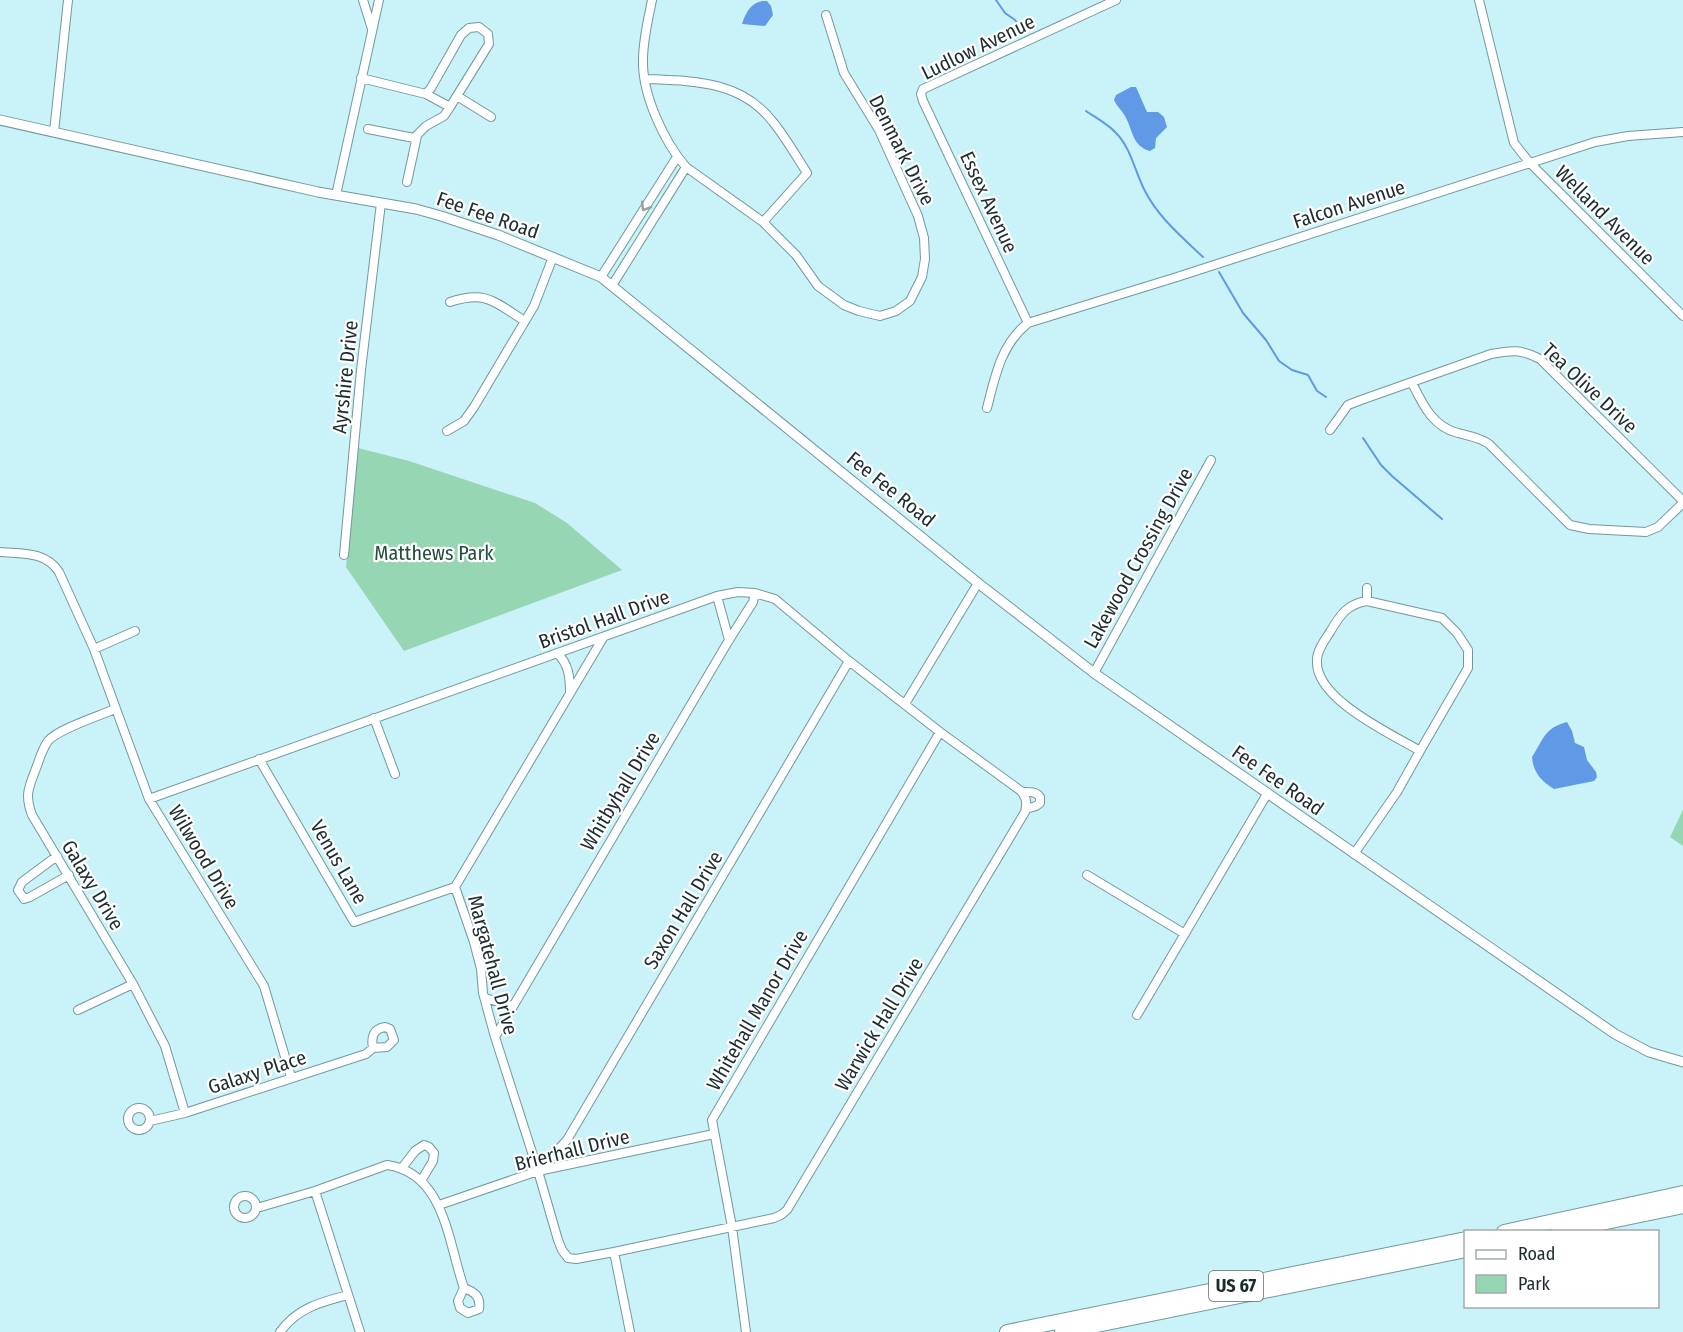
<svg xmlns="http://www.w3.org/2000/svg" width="1683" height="1332" font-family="'Fira Sans Condensed',sans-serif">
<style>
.green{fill:#96d6b3}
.water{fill:#6099e6}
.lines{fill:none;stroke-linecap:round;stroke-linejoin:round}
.stream{stroke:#6099e6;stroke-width:2}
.minor-casing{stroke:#71989f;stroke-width:10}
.tertiary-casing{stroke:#71989f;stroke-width:11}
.trunk-casing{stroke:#71989f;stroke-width:16}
.minor{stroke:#fff;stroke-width:8}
.tertiary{stroke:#fff;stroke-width:9}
.trunk{stroke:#fff;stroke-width:14}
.oneway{stroke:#98a0a1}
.labels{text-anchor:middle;stroke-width:4.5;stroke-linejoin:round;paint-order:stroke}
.shield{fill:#fff;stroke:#5f6b6d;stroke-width:1.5}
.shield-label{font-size:18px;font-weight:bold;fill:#1b2b2e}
.street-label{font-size:20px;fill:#1b2b2e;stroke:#fff}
.park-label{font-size:20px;fill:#204e38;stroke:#fff}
</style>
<rect width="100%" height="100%" fill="#c9f2f9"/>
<!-- green -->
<path class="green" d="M358 448 409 461 535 503 567 523 622 570 404 651 346 567Z
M1683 810V846L1670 837Z"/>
<!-- water -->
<path class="water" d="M767 1 771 6 773 15 765 26 742 24C746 12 752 0 767 1Z
M1131 87H1136L1147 112H1158L1164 117 1167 127 1156 138 1155 148 1150 151C1132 146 1133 130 1125 116 1122 110 1117 107 1114 100L1116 95Z
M1567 722 1572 731 1575 743 1584 747 1587 760 1596 772 1597 777 1594 781 1554 789C1541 781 1533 772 1532 757 1544 739 1544 728 1567 722Z"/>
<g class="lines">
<!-- stream -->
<path class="stream" d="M996 0 1005 13 1015 20 1022 30
M1086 111C1096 118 1108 124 1116 133 1131 148 1135 172 1145 191 1158 217 1182 237 1203 257
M1219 272 1243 313 1266 340 1279 361 1292 370 1308 375 1317 391 1326 397
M1363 438 1381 465 1392 476 1442 519"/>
<defs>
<path id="minor" d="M363 0 372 29
M652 0C648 20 643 40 643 60 642 94 664 142 686 167L763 222 796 255 818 286 844 305 859 311 880 316 896 311 910 301 922 277 925 259 924 238 918 216 879 130 844 73 826 15
M1479 0 1514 143 1529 162 1683 316
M361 78 426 94 450 107 444 116 426 126 414 138 368 129
M645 79C692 81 741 80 773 122 786 138 796 156 807 173L763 222
M426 94 431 88 461 35 469 28 479 27 488 34 489 44 450 107
M457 96 491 117
M54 132 68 0
M407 182 417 136
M336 195 379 0
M601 277 677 157
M613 284 686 167
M450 302C487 290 494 302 525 321
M1028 323 923 101 921 94 923 89 1116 0
M1412 383C1423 405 1433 427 1458 433 1469 436 1479 437 1489 444L1570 525 1589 529 1646 532 1658 527 1683 503
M987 408C995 377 1001 344 1028 323L1177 277 1595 142 1628 136 1683 132
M1330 430 1348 405 1361 400 1491 354C1512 350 1521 349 1540 359L1683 501
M447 431 464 421 474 407 534 306 553 257
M0 552C22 554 46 551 59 572L94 649 149 799 264 986 291 1077
M344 555 361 370 381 203
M1367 588V601
M717 596 729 640
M1367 601 1442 618 1457 633 1468 650V668L1420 751C1392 734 1314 699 1317 660 1317 650 1325 640 1330 632 1340 615 1347 604 1367 601Z
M94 649 135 631
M557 653C569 664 570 678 570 693
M1094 673 1211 460
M905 704 978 583
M115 709C99 716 58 729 48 741 42 749 39 761 35 771 28 789 25 796 32 815L133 984 165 1046 185 1113
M374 718 395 774
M259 759 354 922 455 887
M1022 792C1029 792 1035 791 1040 797V803L1036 806 1026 809
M149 799 717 596 738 592 755 593 775 599 849 661 940 732 1021 791C1027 799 1027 803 1025 812L787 1210 781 1215 774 1218 614 1252 576 1259 568 1258 562 1250 558 1240 538 1171 495 1037 483 993 481 969 474 942 455 887 603 638
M1354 854 1397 792 1420 751
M57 856 22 882 18 890 24 899 30 897 69 875
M1087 875 1185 934
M485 998 512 1006
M78 1010 133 984
M1137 1015 1267 794
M495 1037 729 640 753 602 755 593
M128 1119a11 11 0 1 1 22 0a11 11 0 1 1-22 0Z
M150 1121 185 1113 366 1054 373 1048 387 1047 394 1040 390 1029 385 1027C373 1029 371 1037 373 1048
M402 1168 415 1151 424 1145 429 1147 434 1153 433 1161 421 1181
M538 1171 567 1140 849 661
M315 1191 360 1332
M234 1207a11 11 0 1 1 22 0a11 11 0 1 1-22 0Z
M439 1205 538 1171 714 1134
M257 1208 315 1191 387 1165C445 1173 448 1243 464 1288 475 1292 481 1297 479 1309L468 1313 460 1308 458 1301 464 1288
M614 1252 630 1332
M280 1332C297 1308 321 1302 348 1295
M746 1332 732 1227 712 1120 940 732"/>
<path id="tertiary" d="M0 120 318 192 416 209 441 216 498 235 601 277 978 583 1094 673 1615 1034 1649 1052 1683 1062"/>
<path id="trunk" d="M1504 1232 1683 1193
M1558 1232 1683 1206
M1007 1332 1466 1239
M1062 1332 1466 1250"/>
</defs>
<!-- minor casing -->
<use href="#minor" class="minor-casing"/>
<!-- tertiary casing -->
<use href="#tertiary" class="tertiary-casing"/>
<!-- trunk casing -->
<use href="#trunk" class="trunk-casing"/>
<!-- minor -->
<use href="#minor" class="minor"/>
<!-- tertiary -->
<use href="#tertiary" class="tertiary"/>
<!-- trunk -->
<use href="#trunk" class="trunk"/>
</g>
<!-- one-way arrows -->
<defs><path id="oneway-chevron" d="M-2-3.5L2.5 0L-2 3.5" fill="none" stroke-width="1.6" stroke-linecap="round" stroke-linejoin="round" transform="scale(1.5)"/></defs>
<use class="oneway" href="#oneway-chevron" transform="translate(645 207) rotate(122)"/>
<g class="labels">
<!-- shield labels -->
<rect class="shield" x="1209" y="1271" width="54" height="30" rx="4.5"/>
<g class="shield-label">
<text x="1236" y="1292">US 67</text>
</g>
<!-- street labels -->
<g class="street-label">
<text transform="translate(978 47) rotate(-26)" y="7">Ludlow Avenue</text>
<text transform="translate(902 150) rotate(63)" y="7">Denmark Drive</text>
<text transform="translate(989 202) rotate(65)" y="7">Essex Avenue</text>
<text transform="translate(1349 204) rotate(-18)" y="7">Falcon Avenue</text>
<text transform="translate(488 215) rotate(19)" y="7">Fee Fee Road</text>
<text transform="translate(1605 215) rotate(45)" y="7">Welland Avenue</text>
<text transform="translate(345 377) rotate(-84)" y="7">Ayrshire Drive</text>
<text transform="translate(1590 388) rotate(43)" y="7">Tea Olive Drive</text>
<text transform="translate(891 489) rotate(39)" y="7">Fee Fee Road</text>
<text transform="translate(1138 558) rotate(-61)" y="7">Lakewood Crossing Drive</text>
<text transform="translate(604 619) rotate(-20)" y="7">Bristol Hall Drive</text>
<text transform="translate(1278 780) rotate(35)" y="7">Fee Fee Road</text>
<text transform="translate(620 791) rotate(-59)" y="7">Whitbyhall Drive</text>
<text transform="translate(204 857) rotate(59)" y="7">Wilwood Drive</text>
<text transform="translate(339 862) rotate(60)" y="7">Venus Lane</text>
<text transform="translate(93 885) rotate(59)" y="7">Galaxy Drive</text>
<text transform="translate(683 910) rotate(-59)" y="7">Saxon Hall Drive</text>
<text transform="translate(493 965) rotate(75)" y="7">Margatehall Drive</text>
<text transform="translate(757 1010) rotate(-60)" y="7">Whitehall Manor Drive</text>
<text transform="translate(879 1024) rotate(-59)" y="7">Warwick Hall Drive</text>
<text transform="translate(257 1072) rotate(-18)" y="7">Galaxy Place</text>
<text transform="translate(572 1150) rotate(-14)" y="7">Brierhall Drive</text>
</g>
<!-- park labels -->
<g class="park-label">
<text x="434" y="560">Matthews Park</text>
</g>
</g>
<!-- legend -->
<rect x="1464" y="1230" width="195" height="78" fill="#ffffff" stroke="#a4aaab" stroke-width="1.5"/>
<rect x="1476" y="1250" width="30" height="9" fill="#ffffff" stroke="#a4aaab" stroke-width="1.5"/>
<text x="1518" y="1260" font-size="18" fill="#1b2b2e">Road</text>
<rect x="1476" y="1275" width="30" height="18" fill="#96d6b3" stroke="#a4aaab" stroke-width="1.5"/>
<text x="1518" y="1290" font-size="18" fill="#1b2b2e">Park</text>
</svg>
